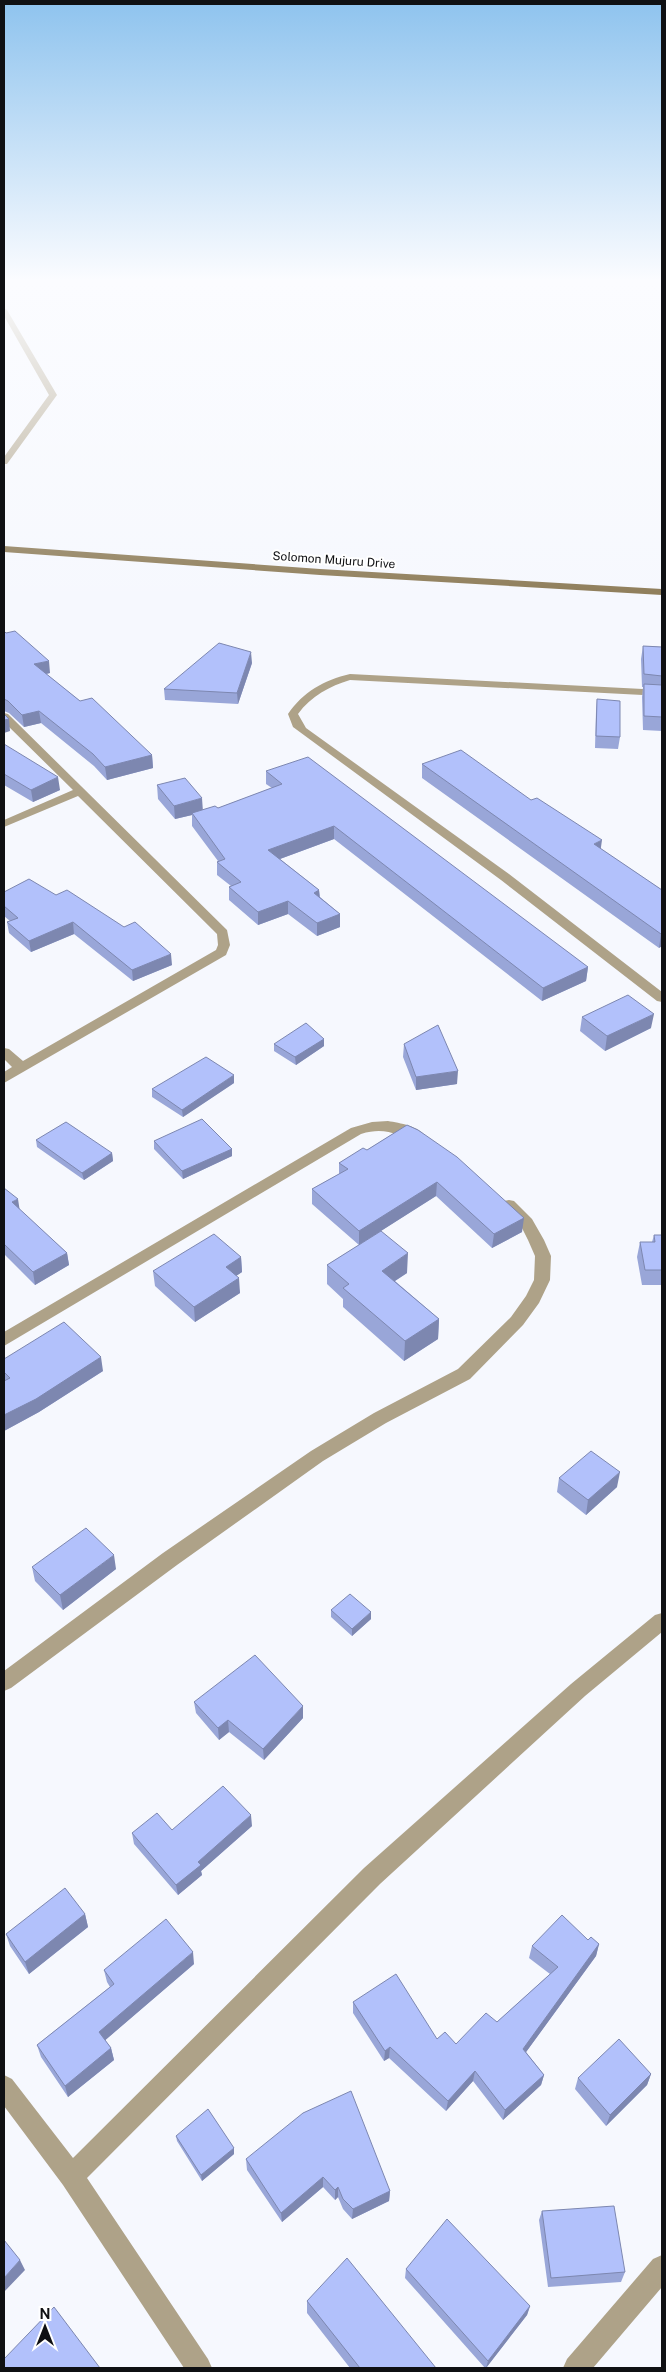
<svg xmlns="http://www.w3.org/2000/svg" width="666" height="2372" font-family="'Public Sans',sans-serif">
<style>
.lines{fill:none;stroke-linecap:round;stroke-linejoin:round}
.street{fill:#aea288;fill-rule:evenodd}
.secondary{fill:#8a7853;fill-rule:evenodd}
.wall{fill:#99a6d8}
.shaded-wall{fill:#7d87b0}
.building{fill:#b2c1fb;stroke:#7d87b0}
.labels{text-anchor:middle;stroke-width:4;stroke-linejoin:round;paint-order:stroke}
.far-street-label{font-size:12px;fill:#0f1013;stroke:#fff}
</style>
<rect width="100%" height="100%" fill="#f6f8fe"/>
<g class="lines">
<!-- street -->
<path class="street" d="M4 308 7 310 57 395 7 464H4V457L49 395 4 316Z
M350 674 662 690V696L350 680C330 686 311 696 298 714L306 728 509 874 662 992V1002L657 1001 501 880 293 727 288 714C303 692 324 680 350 674Z
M4 713 8 714 227 930 230 945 226 955 4 1083V1072L12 1067 4 1059V1048L9 1049 23 1061 216 950 218 945 217 934 78 796 4 827V820L73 790 4 722Z
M388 1121C400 1123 419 1126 426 1137L424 1140 419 1142C396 1136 387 1126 361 1134L4 1346V1332L351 1128 372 1122Z
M509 1200 514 1201 532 1219 544 1240 551 1256 550 1280 539 1303 523 1325 470 1379 386 1423 323 1461 177 1565 11 1688 4 1691V1671L163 1553 311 1451 374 1413 458 1369 511 1317 526 1296 534 1280 535 1256 528 1240 521 1226 501 1205 504 1201Z
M662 1613V1632L585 1696 380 1884 87 2178 208 2359 212 2368H184L63 2185 4 2106V2075L12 2079 73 2158 364 1868 571 1684 655 1615Z
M662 2255V2287L593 2368H563L567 2359 653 2259Z"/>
<!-- secondary -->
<path class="secondary" d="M4 546 320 569 662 589V595L320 575 4 552Z"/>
</g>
<!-- wall -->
<path class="wall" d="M4 631 50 673 46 674 80 701 152 755 153 768 107 780 94 766 41 723 24 727 9 713 4 711V712Z
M643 646 662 647V731L643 730 642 697 643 687H642L641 659Z
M252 663 238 704 165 700 164 689Z
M597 699 620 737 618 749 595 748 596 711Z
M4 744 60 790 33 802 4 785Z
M422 764 601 849 662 890V946L659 948 422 778Z
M266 771 588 967 586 981 542 1001 334 839 280 859 319 890 320 897 340 914V927L317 936 288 914 258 925 229 900V887L231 886 217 875V862L218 861 192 826V815L175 819 158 799 157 785 203 810 218 808 272 788 266 784Z
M4 892 172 965 133 981 74 934 31 952 9 933 7 922 10 921 4 916Z
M582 1017 651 1028 605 1051 580 1031Z
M324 1039V1046L296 1065 274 1051V1044Z
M404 1044 457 1084 416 1090 403 1057Z
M234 1083 183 1117 152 1097V1089Z
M407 1125 522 1232 492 1248 436 1196 360 1244 407 1273 395 1281 439 1319 438 1339 404 1361 343 1307V1299L327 1284V1265L359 1245 312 1204V1189L339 1174V1163L367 1150Z
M36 1140 112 1153 113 1161 84 1180 37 1147Z
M154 1141 232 1149V1156L183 1179 154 1149Z
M4 1188 20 1210 67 1253 69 1265 35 1285 4 1254Z
M654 1235H662V1285H642L637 1257 640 1242H652Z
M241 1257 242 1272 236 1276 240 1293 195 1322 155 1286 153 1271Z
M4 1359 103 1371 39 1412 4 1431Z
M559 1478 617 1487 586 1515 557 1492Z
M32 1567 116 1569 63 1610 35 1581Z
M331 1610 371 1619 352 1636 331 1617Z
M194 1702 303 1718 264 1760 229 1732 219 1740 196 1713Z
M252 1826 201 1871 202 1875 178 1895 134 1844 132 1833Z
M85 1914 88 1927 29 1974 10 1946 6 1934Z
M588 1940 599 1944 596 1956 526 2052 544 2075 541 2085 503 2120 473 2081 446 2111 389 2058 384 2061 353 2013V2002L437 2039 456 2044 497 2022 550 1974 529 1958 532 1946Z
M194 1964 105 2040 111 2048 114 2060 68 2097 41 2057 37 2045 110 1987 107 1982 104 1970Z
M651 2074 647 2085 606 2126 575 2089 578 2078Z
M176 2136 234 2154 202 2181 177 2141Z
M246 2159 390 2191 389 2201 352 2219 343 2209 338 2197 335 2200 323 2187 282 2222 247 2170Z
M542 2211 625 2272 621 2282 548 2287 539 2220Z
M406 2269 530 2306 527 2315 486 2368H485L405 2278Z
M307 2301 436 2368H350L307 2313Z"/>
<!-- shaded-wall -->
<path class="shaded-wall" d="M251 652 252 663 238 704 237 693Z
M49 661 50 673 36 676 34 664Z
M39 711 41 723 24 727 22 715Z
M9 719 10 731 4 733V720Z
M152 755 153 768 107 780 105 767Z
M58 777 60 790 33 802 31 790Z
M202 798 203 812 192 813V815L175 819 174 806Z
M334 826V839L269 863 268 850Z
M602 840 600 854 594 844Z
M319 890 320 903 314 893Z
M288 901V914L258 925V912Z
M340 914V927L317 936V923Z
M73 922 74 934 31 952 29 941Z
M662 933V946L659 948 661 934Z
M171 954 172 965 133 981 132 970Z
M588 967 586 981 542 1001 543 988Z
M654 1014 651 1028 605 1051 607 1036Z
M324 1039V1046L296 1065 295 1057Z
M458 1071 457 1084 416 1090V1077Z
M234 1075V1083L183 1117 182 1110Z
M232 1149V1156L183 1179 182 1171Z
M112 1153 113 1161 84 1180 82 1173Z
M437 1182 436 1196 359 1245V1231Z
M18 1199 20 1212 12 1202Z
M524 1218 522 1232 492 1248 494 1234Z
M67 1253 69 1265 35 1285 33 1272Z
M408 1253 407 1273 381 1290 382 1271Z
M241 1257 242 1272 227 1282 226 1267Z
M239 1278 240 1293 195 1322 194 1307Z
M439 1319 438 1339 404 1361 405 1341Z
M101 1357 103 1371 39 1412 4 1431V1415Z
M620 1472 617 1487 586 1515 588 1500Z
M114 1555 116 1569 63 1610 60 1595Z
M371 1612V1619L352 1636V1629Z
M303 1706V1718L264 1760 263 1749Z
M228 1720 229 1732 219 1740 218 1728Z
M251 1815 252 1826 201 1871 202 1875 178 1895 176 1885 198 1862Z
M85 1914 88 1927 29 1974 25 1962Z
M599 1944 596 1956 521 2059 523 2049Z
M193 1952 194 1964 102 2043 99 2032Z
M390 2047 389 2058 384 2061 385 2051Z
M111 2048 114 2060 68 2097 65 2086Z
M475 2071 473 2081 446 2111 448 2101Z
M651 2074 647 2085 606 2126 610 2115Z
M544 2075 541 2085 503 2120 505 2110Z
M234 2148V2154L202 2181 201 2175Z
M323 2177V2187L282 2222 281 2213Z
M338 2187V2197L335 2200V2190Z
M390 2191 389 2201 352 2219 353 2209Z
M20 2260 25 2270 4 2292V2278Z
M530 2306 527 2315 486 2368 488 2361Z"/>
<!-- building -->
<path class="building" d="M4 631 6 633 15 631 49 661 34 664 80 701 92 698 152 755 105 767 93 754 39 711 22 715 8 701 4 699Z
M219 643 251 652 237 693 164 689Z
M643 646 662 647V676L644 674Z
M644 684 662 685V717L644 716Z
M597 699 620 701V737L596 736Z
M4 714 9 719 4 720Z
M4 744 58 777 31 790 4 774Z
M461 750 531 800 537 798 602 840 594 844 662 890V933L661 934 422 764Z
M308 757 588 967 543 988 334 826 268 850 319 890 314 893 340 914 317 923 288 901 258 912 229 887 241 882 217 862 225 859 192 813 215 806 218 808 282 784 266 771Z
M185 778 202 798 174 806 157 785Z
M29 879 56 895 67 890 124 927 135 922 171 954 132 970 73 922 29 941 7 922 18 918 4 906V892Z
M628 995 654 1014 607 1036 582 1017Z
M306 1023 324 1039 295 1057 274 1044Z
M438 1025 458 1071 416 1077 404 1044Z
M206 1057 234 1075 182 1110 152 1089Z
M202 1119 232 1149 182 1171 154 1141Z
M66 1122 112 1153 82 1173 36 1140Z
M407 1125 418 1130 457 1157 524 1218 494 1234 437 1182 359 1231 312 1189 348 1169 339 1163 363 1148 367 1150Z
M4 1188 18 1199 12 1202 67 1253 33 1272 4 1244Z
M381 1231 408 1253 382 1271 439 1319 405 1341 343 1288 349 1284 327 1265Z
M214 1234 241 1257 226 1267 239 1278 194 1307 153 1271Z
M654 1235H662V1270H645L640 1242H655Z
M64 1322 101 1357 36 1399 4 1415V1381L10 1378 4 1372V1359Z
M591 1451 620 1472 588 1500 559 1478Z
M86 1528 114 1555 60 1595 32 1567Z
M350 1594 371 1612 352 1629 331 1610Z
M255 1655 303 1706 263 1749 228 1720 218 1728 194 1702Z
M223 1786 251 1815 198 1862 201 1865 176 1885 132 1833 157 1813 172 1830Z
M65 1888 85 1914 25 1962 6 1934Z
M562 1915 588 1940 591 1937 599 1944 523 2049 544 2075 505 2110 475 2071 448 2101 390 2047 385 2051 353 2002 396 1974 437 2039 445 2032 456 2044 486 2013 497 2022 558 1967 532 1946Z
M166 1919 193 1952 99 2032 111 2048 65 2086 37 2045 114 1984 104 1970Z
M619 2039 651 2074 610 2115 578 2078Z
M351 2091 390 2191 353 2209 343 2199 338 2187 335 2190 323 2177 281 2213 246 2159 303 2113Z
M208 2109 234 2148 201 2175 176 2136Z
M614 2206 625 2272 551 2278 542 2211Z
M447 2219 530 2306 488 2361 406 2269Z
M4 2240 20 2260 4 2278Z
M347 2258 436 2368H360L307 2301Z
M54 2307 100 2368H4V2359Z"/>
<!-- sky -->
<linearGradient id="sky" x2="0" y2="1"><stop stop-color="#8ec3ee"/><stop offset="0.46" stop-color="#fbfcff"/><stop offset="1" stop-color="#fbfcff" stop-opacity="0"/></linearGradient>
<rect width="666" height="610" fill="url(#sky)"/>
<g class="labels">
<!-- far-street labels -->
<g class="far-street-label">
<text transform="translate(334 560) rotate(4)" y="4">Solomon Mujuru Drive</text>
</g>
</g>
<!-- border -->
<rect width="666" height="2372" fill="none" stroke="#0f1013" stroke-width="10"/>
<!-- north arrow -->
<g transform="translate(45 2327)" stroke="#ffffff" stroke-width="4" paint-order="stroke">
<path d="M0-4L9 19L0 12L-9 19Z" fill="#0f1013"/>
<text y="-8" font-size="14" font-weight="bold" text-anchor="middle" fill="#0f1013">N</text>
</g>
</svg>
